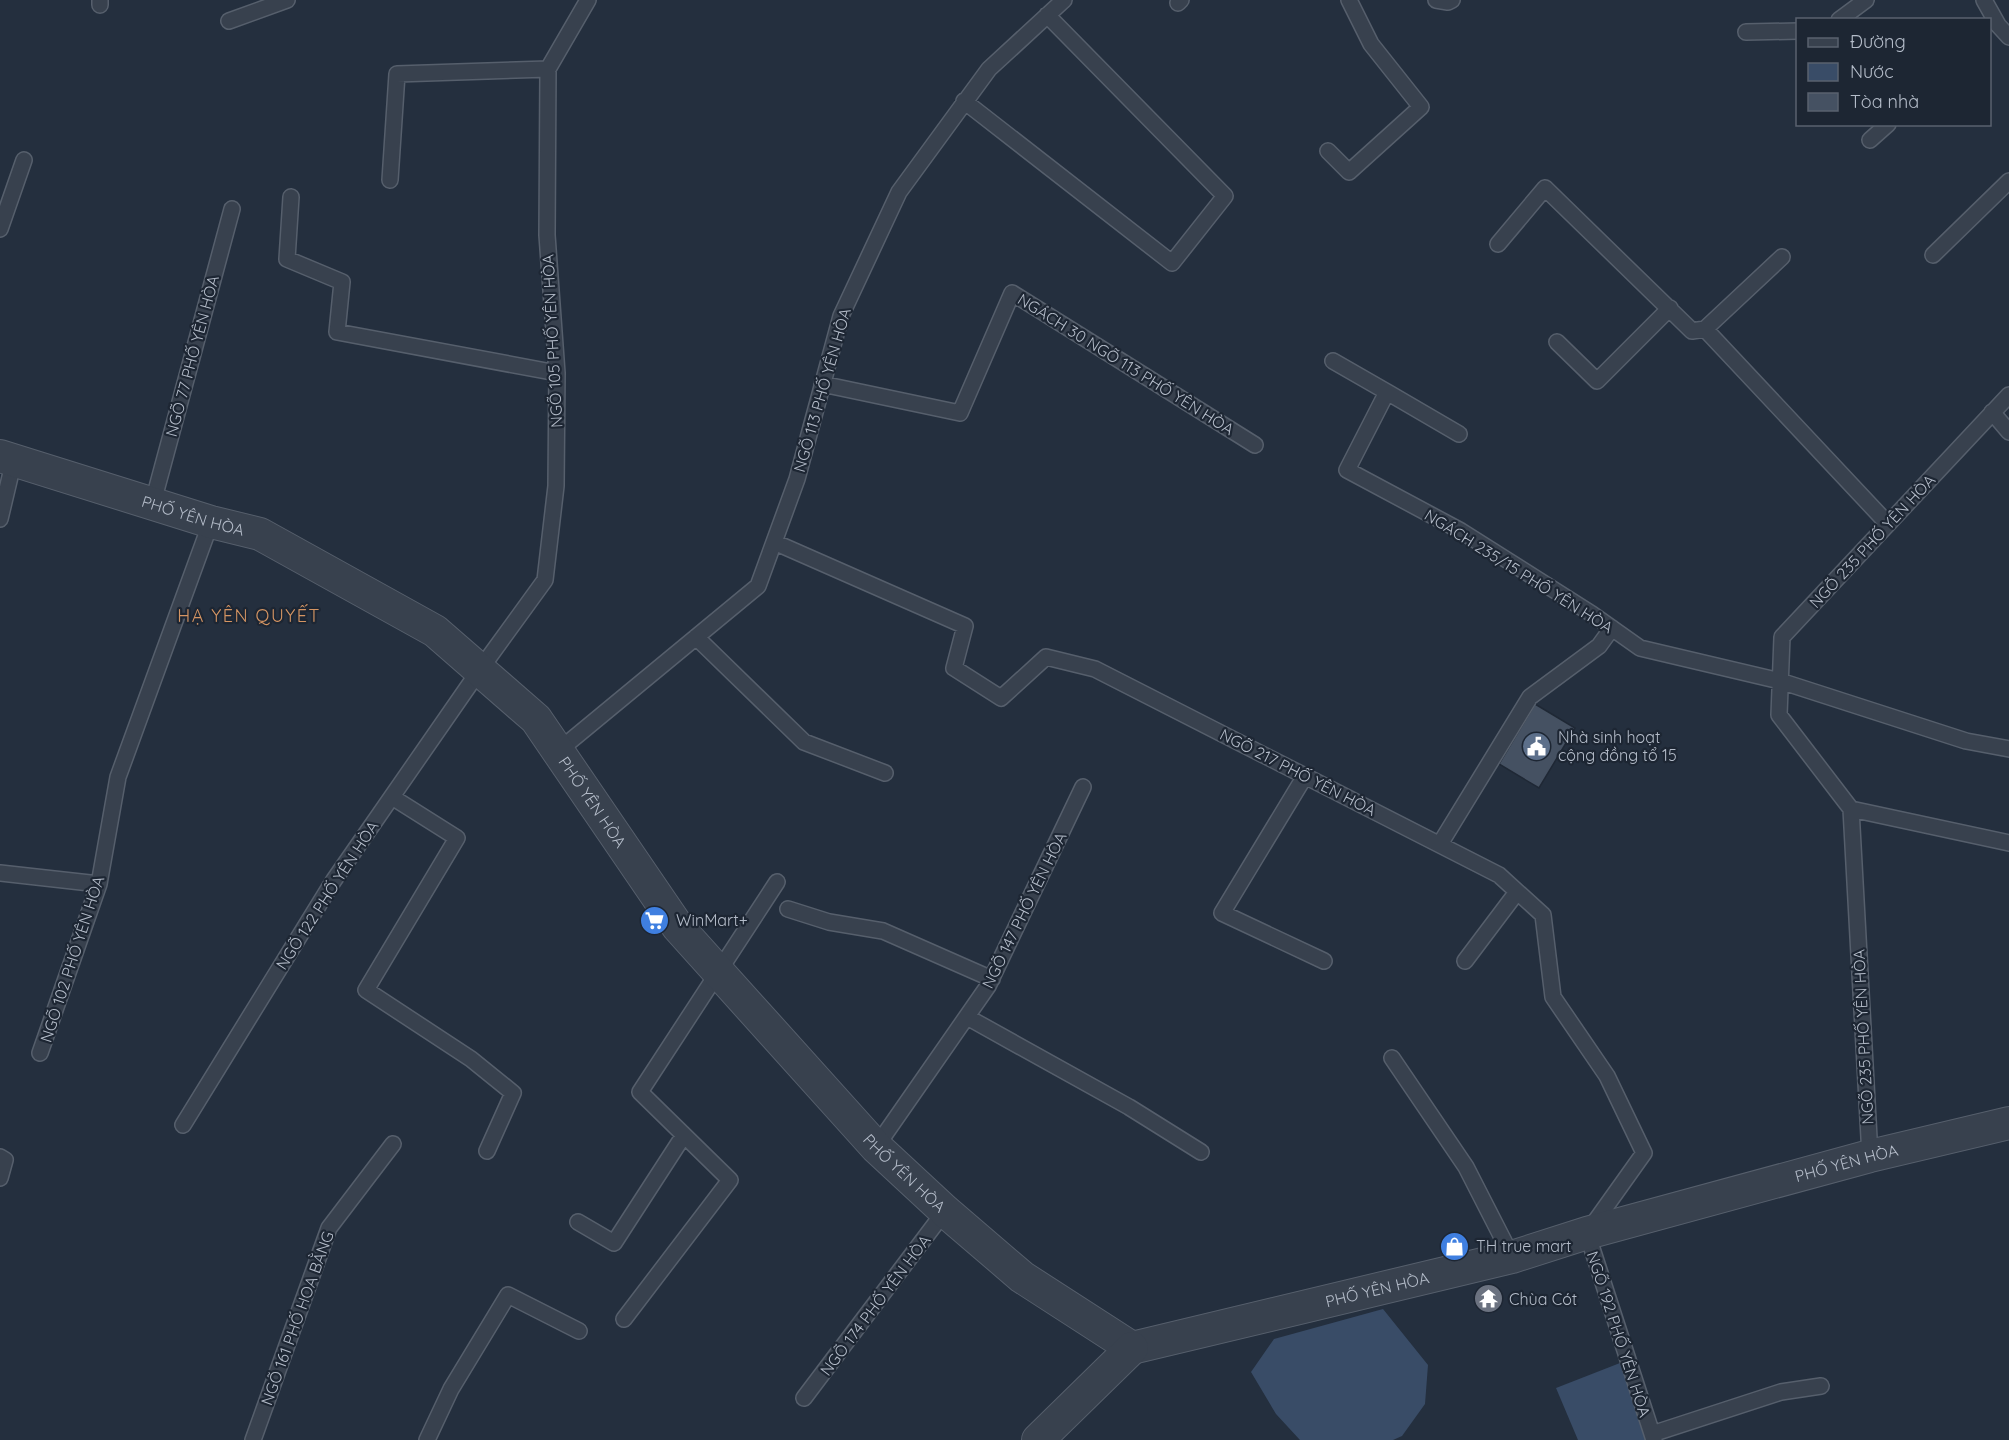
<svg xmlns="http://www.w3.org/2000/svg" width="2009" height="1440" font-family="Quicksand,sans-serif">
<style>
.water{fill:#394c67}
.building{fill:#455162;stroke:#1f2835;stroke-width:1.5}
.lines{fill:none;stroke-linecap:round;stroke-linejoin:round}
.lane-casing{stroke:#565f6c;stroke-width:18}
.street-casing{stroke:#565f6c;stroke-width:34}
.lane{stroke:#38414e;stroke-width:15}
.street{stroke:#38414e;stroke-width:32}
.labels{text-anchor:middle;stroke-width:4.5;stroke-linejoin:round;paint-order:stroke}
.street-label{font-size:16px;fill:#b4bcc9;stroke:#1d2633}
.poi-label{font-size:16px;fill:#b4bcc9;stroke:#1d2633;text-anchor:start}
.neighbourhood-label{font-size:18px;letter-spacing:1.5px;fill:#d59563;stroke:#1d2633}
</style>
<rect width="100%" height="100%" fill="#242f3e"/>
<!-- water -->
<path class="water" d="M1383 1309 1428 1365 1425 1404 1402 1436 1393 1440H1300L1276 1414 1251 1372 1274 1339Z
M1620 1363 1647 1440H1578L1556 1388Z"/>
<!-- building -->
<path class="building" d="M1535 704 1575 728 1539 788 1499 764Z"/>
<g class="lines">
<defs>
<path id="lane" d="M100 0V5
M1436 0 1448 2 1452 0
M1984 0 1998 25 2009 37
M1178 3 1181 0
M1839 20 1866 0
M229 21 287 0
M1746 32 1798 31
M964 101 1172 263 1225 196 1047 15
M1870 140 1888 124
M1328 151 1349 172 1421 107 1371 44 1349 0
M390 180 397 74 548 69
M291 197 287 259 342 282 337 332 557 373
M0 229 24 160
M1498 244 1545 188 1692 331 1705 329 1888 524
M1933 255 2009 181
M1705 329 1782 257
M1557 342 1597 381 1670 308
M1333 361 1387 392 1347 470 1461 531 1592 614 1640 648 1780 681 1966 741 2009 749
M822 384 960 413 1012 293 1255 445
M1387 392 1459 434
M1992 412 2009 432
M153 502 232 209
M0 519 14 460
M774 542 965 626 954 668 1001 698 1046 657 1095 669 1499 875 1543 915 1553 997 1607 1076 1644 1153 1587 1233 1654 1440
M696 637 804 742 885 773
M557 752 758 586 797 479 841 316 899 192 989 69 1064 0
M1305 776 1222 913 1324 961
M392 797 457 838 366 990 471 1059 513 1093 487 1151
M1851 809 2009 843
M1440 844 1530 697 1599 646 1612 628
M0 873 99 884
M788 909 829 922 883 931 992 979
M1465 961 1517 892
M967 1017 1129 1107 1201 1152
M40 1053 99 884 118 777 211 522
M1392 1058 1466 1167 1512 1257
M183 1125 334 880 479 671 545 580 556 486 557 373 547 235 548 69 588 0
M876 1147 988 986 1083 787
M1870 1156 1851 809 1779 715 1782 637 2009 395
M0 1157 5 1160 0 1178
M578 1222 614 1243 684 1135
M624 1319 730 1180 640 1092 777 882
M804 1398 945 1211
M1652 1434 1781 1392 1821 1386
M253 1440 329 1228 393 1144
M427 1440 451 1389 508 1295 579 1331"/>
<g id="street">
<path id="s1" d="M0 456 211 522 260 534 435 631 536 719 678 927 876 1147 945 1211 1022 1277 1132 1348 1512 1257 1587 1233 1870 1156 2009 1123"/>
<path d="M1038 1440 1132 1348"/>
</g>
</defs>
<!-- lane casing -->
<use href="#lane" class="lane-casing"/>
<!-- street casing -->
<use href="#street" class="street-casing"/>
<!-- lane -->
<use href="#lane" class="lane"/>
<!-- street -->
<use href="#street" class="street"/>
</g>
<!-- icons -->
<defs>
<symbol id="civic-disc" viewBox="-11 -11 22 22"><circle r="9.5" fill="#5c6f8a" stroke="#1d2633"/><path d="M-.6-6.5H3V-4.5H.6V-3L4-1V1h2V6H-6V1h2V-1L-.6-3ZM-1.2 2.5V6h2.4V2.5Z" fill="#fff"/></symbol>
<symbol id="supermarket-disc" viewBox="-11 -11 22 22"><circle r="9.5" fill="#3f7fe0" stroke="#1d2633"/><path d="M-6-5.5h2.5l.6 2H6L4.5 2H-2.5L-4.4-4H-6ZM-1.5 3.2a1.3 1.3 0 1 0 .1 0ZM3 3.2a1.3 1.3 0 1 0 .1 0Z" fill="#fff"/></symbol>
<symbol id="shop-disc" viewBox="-11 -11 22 22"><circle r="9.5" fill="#3f7fe0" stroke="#1d2633"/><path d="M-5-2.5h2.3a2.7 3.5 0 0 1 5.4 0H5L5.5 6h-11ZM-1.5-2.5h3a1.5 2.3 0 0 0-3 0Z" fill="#fff"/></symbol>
<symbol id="temple-disc" viewBox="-11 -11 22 22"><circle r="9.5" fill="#6b7280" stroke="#1d2633"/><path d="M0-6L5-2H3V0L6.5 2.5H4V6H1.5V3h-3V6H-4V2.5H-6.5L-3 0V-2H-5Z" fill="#fff"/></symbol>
</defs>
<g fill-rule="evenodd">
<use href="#civic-disc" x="1520" y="730" width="33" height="33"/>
<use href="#supermarket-disc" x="638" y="904" width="33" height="33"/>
<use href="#shop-disc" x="1438" y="1230" width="33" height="33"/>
<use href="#temple-disc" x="1472" y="1282" width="33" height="33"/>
</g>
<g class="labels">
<!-- street labels -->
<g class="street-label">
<text transform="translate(552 341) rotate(-93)" y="6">NGÕ 105 PHỐ YÊN HÒA</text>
<text transform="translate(192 356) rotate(-75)" y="6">NGÕ 77 PHỐ YÊN HÒA</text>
<text transform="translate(1126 364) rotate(32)" y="6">NGÁCH 30 NGÕ 113 PHỐ YÊN HÒA</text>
<text transform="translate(822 390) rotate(-74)" y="6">NGÕ 113 PHỐ YÊN HÒA</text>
<text dy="6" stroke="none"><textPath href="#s1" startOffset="202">PHỐ YÊN HÒA</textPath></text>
<text transform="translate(1872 541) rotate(-47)" y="6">NGÕ 235 PHỐ YÊN HÒA</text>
<text transform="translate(1519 571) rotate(32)" y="6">NGÁCH 235/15 PHỐ YÊN HÒA</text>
<text transform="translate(1298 772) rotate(27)" y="6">NGÕ 217 PHỐ YÊN HÒA</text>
<text dy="6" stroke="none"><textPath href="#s1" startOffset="706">PHỐ YÊN HÒA</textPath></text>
<text transform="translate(327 895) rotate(-57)" y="6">NGÕ 122 PHỐ YÊN HÒA</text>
<text transform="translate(1024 910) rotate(-64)" y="6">NGÕ 147 PHỐ YÊN HÒA</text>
<text transform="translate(72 959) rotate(-72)" y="6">NGÕ 102 PHỐ YÊN HÒA</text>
<text transform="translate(1863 1037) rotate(-93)" y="6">NGÕ 235 PHỐ YÊN HÒA</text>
<text dy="6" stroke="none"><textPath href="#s1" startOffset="2218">PHỐ YÊN HÒA</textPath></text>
<text dy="6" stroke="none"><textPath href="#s1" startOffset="1192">PHỐ YÊN HÒA</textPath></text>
<text dy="6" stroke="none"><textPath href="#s1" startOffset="1732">PHỐ YÊN HÒA</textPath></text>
<text transform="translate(875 1305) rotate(-53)" y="6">NGÕ 174 PHỐ YÊN HÒA</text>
<text transform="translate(297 1318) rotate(-70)" y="6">NGÕ 161 PHỐ HOA BẰNG</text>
<text transform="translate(1619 1334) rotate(72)" y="6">NGÕ 192 PHỐ YÊN HÒA</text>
</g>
<!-- poi labels -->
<g class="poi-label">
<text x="1558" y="743">Nhà sinh hoạt<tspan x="1558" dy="18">cộng đồng tổ 15</tspan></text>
<text x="676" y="926">WinMart+</text>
<text x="1476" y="1252">TH true mart</text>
<text x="1509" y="1305">Chùa Cót</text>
</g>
<!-- neighbourhood labels -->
<g class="neighbourhood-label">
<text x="249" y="622">HẠ YÊN QUYẾT</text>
</g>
</g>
<!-- legend -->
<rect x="1796" y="18" width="195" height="108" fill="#1d2633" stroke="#59626f" stroke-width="1.5"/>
<rect x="1808" y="38" width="30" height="9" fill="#38414e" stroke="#59626f" stroke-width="1.5"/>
<text x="1850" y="48" font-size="18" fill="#b4bcc9">Đường</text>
<rect x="1808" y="63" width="30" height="18" fill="#394c67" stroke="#59626f" stroke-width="1.5"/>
<text x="1850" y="78" font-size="18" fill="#b4bcc9">Nước</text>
<rect x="1808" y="93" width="30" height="18" fill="#455162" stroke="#59626f" stroke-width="1.5"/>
<text x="1850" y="108" font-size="18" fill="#b4bcc9">Tòa nhà</text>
</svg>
